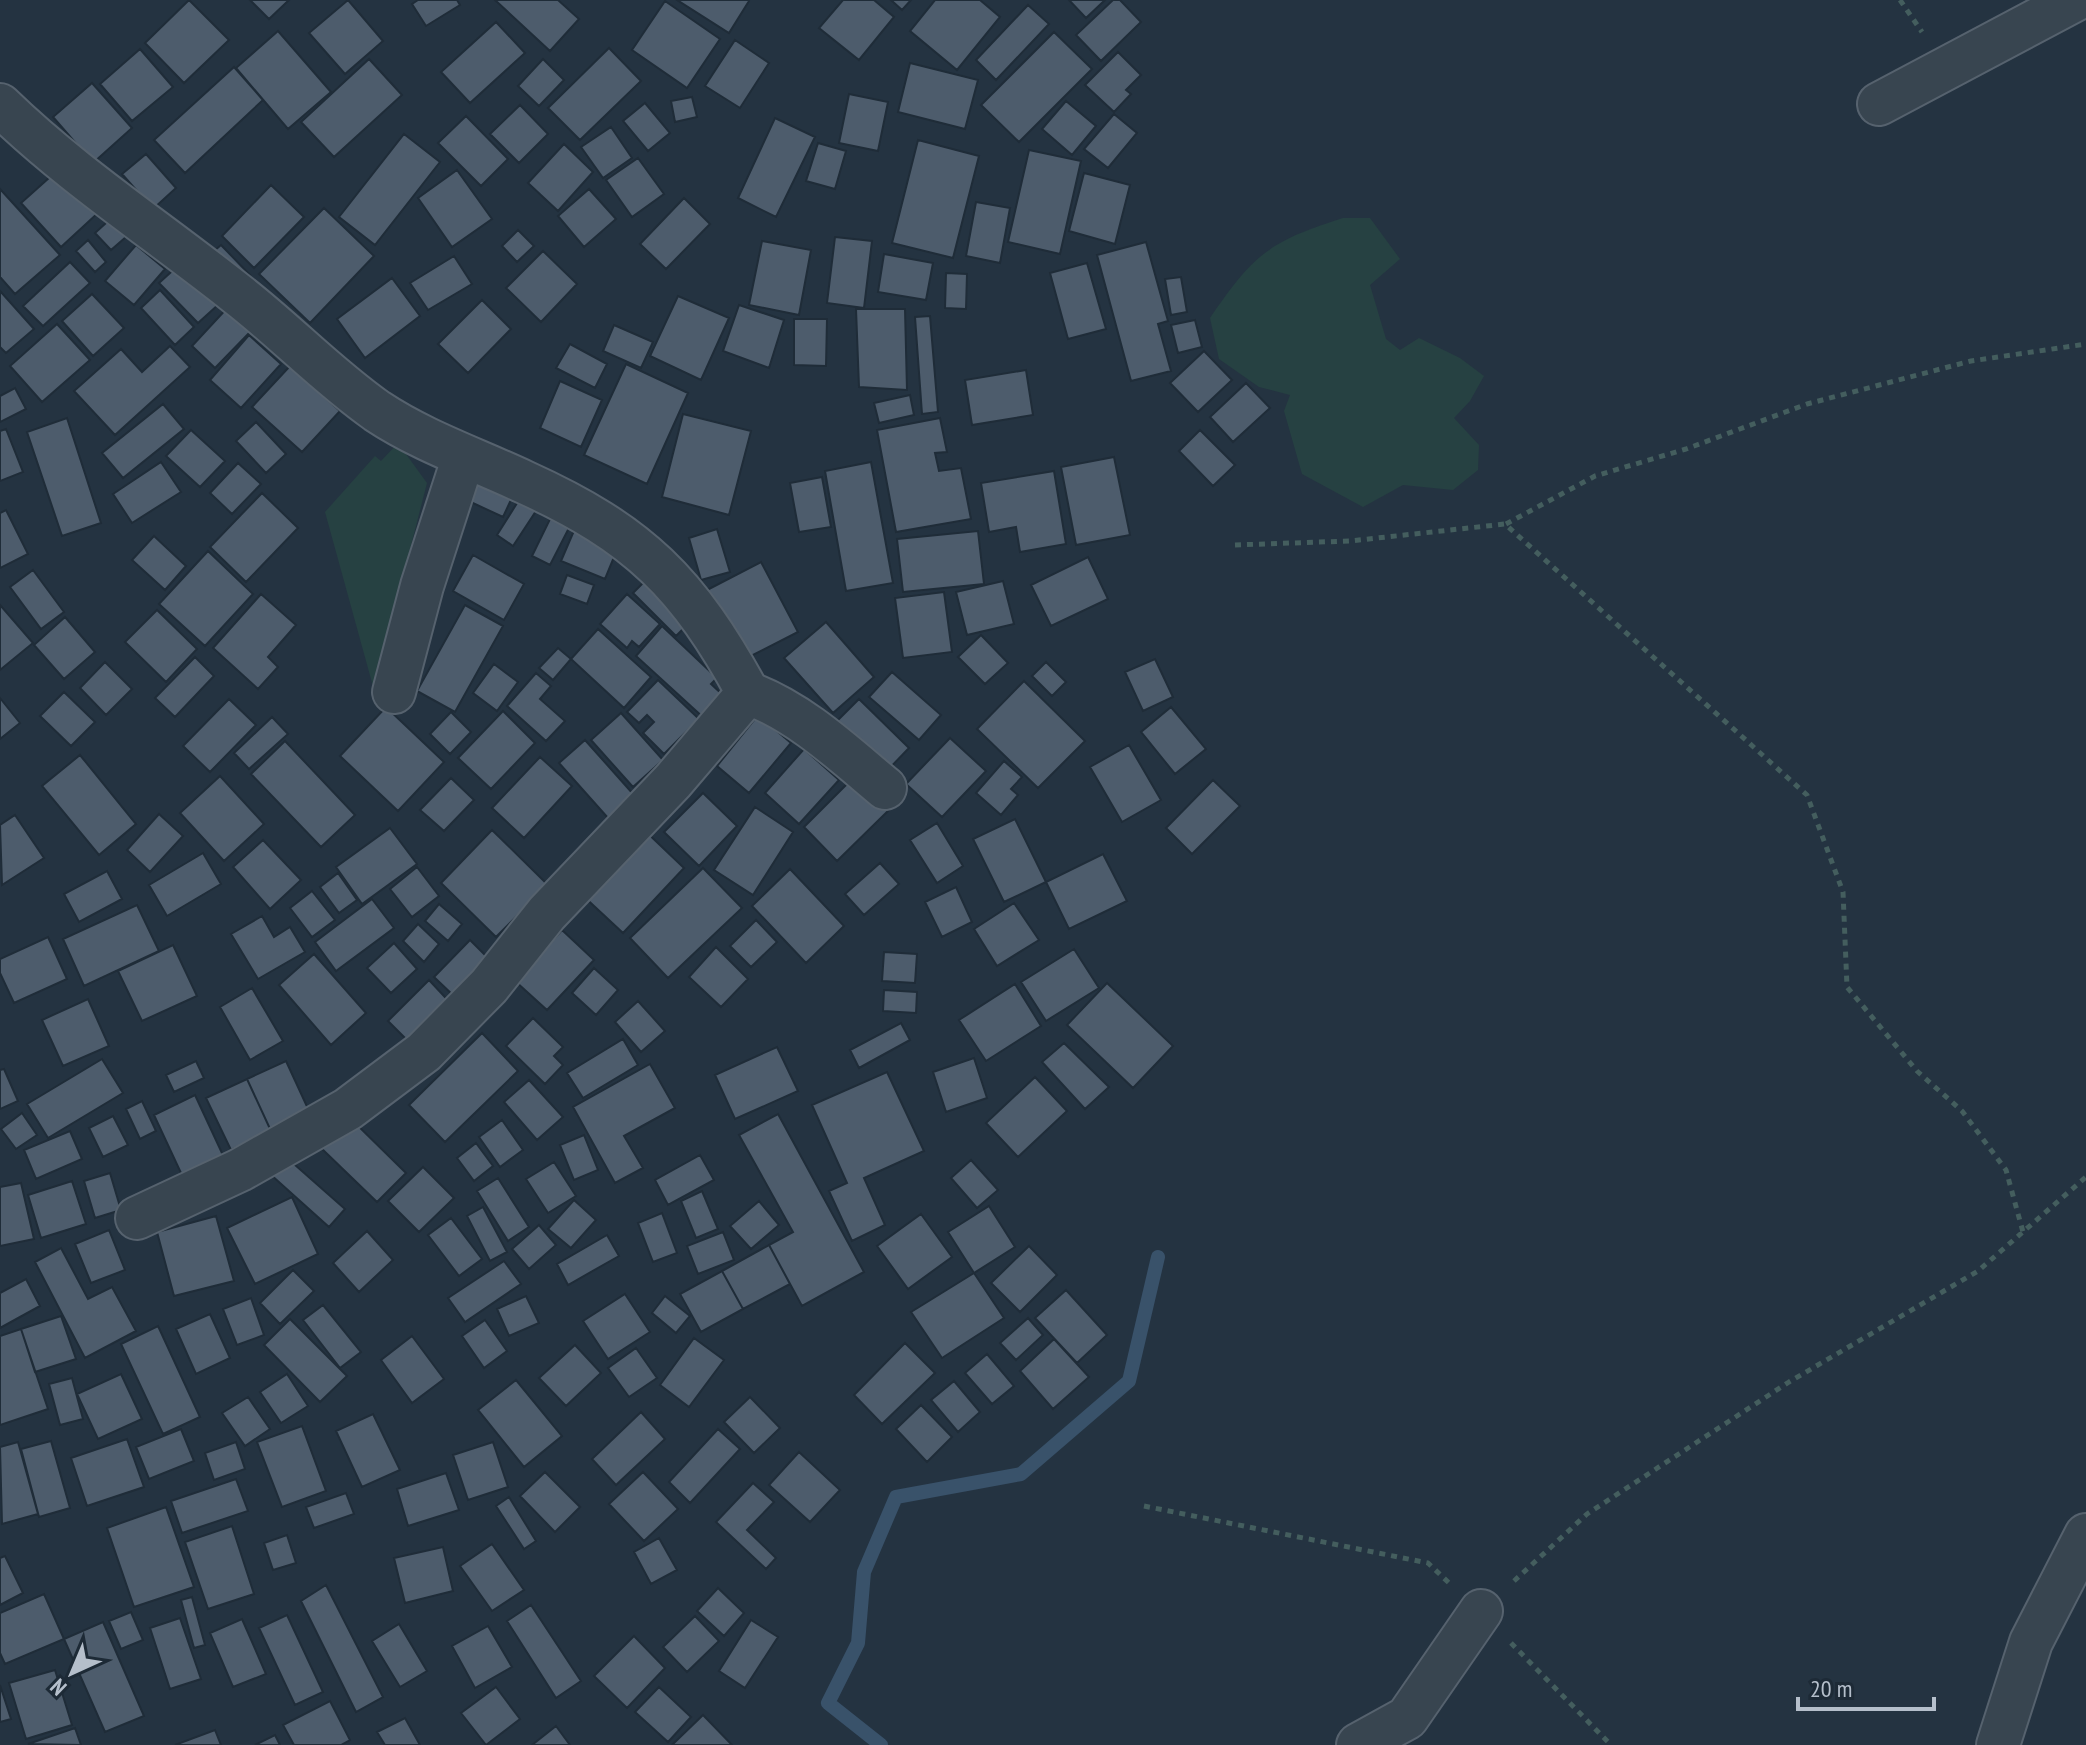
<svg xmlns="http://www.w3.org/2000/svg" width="2086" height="1745" font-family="'PT Sans Narrow',sans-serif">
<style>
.green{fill:#264142}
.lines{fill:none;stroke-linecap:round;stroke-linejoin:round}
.stream{stroke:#39526a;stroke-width:14}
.building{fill:#4d5c6c;stroke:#1f2c38;stroke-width:2}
.street-casing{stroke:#56626e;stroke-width:46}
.path{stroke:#445e5e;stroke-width:5;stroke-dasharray:6 6;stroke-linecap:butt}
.street{stroke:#384550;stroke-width:42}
</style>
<rect width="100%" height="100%" fill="#243341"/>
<!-- green -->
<path class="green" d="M1343 218H1370L1400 259 1370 285 1386 339 1400 350 1419 338 1460 358 1484 376 1470 401 1454 418 1479 445 1478 470 1453 490 1403 485 1363 507 1302 474 1284 411 1290 395 1259 387 1219 359 1210 318C1254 254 1268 242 1343 218Z
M398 443 427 483 374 690 325 512 375 456 381 461Z"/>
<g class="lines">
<!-- stream -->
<path class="stream" d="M881 1745 828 1703 858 1643 864 1572 896 1497 1021 1474 1129 1381 1158 1257"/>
</g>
<!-- building -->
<path class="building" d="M189 0 229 40 184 83 145 43Z
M250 0H289L269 19Z
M348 0 383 41 345 74 309 33Z
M418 0H457L460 5 426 26 412 4Z
M495 0H558L579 19 550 51Z
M677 0H748L749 1 729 33Z
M843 0H874L894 17 859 60 819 28Z
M891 0H911L902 10Z
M935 0H980L1000 17 957 70 910 31Z
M1069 0H1105L1086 18Z
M1113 0H1120L1141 22 1101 61 1076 35Z
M665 1 720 39 687 88 632 50Z
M1028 5 1049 24 996 80 976 60Z
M496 22 525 53 470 103 441 72Z
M278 31 331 92 288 129 236 68Z
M1054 32 1092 69 1019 142 981 105Z
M735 40 769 63 740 108 705 86Z
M609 48 641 81 580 140 548 108Z
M140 49 173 87 132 121 100 84Z
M1118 52 1141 75 1126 90 1131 94 1114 112 1085 85Z
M369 59 402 95 334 157 301 122Z
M543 59 564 80 539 106 518 86Z
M910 63 978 80 965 129 898 112Z
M234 67 263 100 185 173 154 140Z
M92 83 132 128 93 163 53 117Z
M849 94 888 102 878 151 839 143Z
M692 97 697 117 675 122 671 101Z
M1066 101 1096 126 1072 155 1042 129Z
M645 103 670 133 648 151 623 121Z
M520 105 548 134 519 163 490 134Z
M1114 114 1137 133 1108 168 1084 149Z
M466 116 508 159 481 186 438 143Z
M775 118 815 137 776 217 738 198Z
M611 127 632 158 603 178 581 147Z
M404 134 440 162 375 245 339 217Z
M918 140 979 156 953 258 892 243Z
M818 143 846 151 835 189 806 181Z
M564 144 593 172 558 211 528 183Z
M1029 150 1081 161 1060 254 1008 242Z
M146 154 176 188 153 209 122 174Z
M638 158 664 194 632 217 606 180Z
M59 169 99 212 61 247 21 203Z
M457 170 492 219 452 247 418 198Z
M1084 173 1130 185 1115 244 1069 231Z
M271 185 304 217 254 268 222 236Z
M0 189 60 255 15 294 0 277Z
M589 189 616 219 584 247 558 216Z
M684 198 710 224 666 269 640 244Z
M976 202 1010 208 1000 263 966 256Z
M324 208 374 256 310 323 259 274Z
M118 212 134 230 111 250 95 233Z
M518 230 534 246 517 262 502 246Z
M835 237 872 241 864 308 827 303Z
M88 240 106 262 95 272 76 251Z
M762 241 811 250 799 315 749 305Z
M1146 242 1168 321 1158 324 1171 371 1131 381 1097 255Z
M136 245 165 269 134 305 105 281Z
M221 245 250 275 236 288 207 257Z
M543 251 577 284 541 322 506 288Z
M884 254 933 263 926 300 878 292Z
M454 256 472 284 428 310 410 283Z
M70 262 90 283 43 326 23 306Z
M181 263 219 304 198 323 159 283Z
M1087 263 1106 329 1068 339 1050 273Z
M946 273 967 274 966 309 945 308Z
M1181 277 1187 312 1171 315 1165 279Z
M392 278 420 316 365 358 337 319Z
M160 290 194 327 175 345 141 308Z
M0 291 34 329 6 353 0 347Z
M92 294 124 328 93 356 62 321Z
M678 296 729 318 701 380 650 356Z
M482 300 511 329 468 373 438 344Z
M739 305 784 320 769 368 723 351Z
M229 306 253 329 215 368 192 346Z
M856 309H905L907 390 859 387Z
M930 316 938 412 922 414 915 317Z
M794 319H827L826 366 794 365Z
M1195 320 1202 347 1178 353 1171 325Z
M57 324 90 360 42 402 10 366Z
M614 325 653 342 641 368 603 351Z
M249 335 281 364 241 408 210 380Z
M570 344 607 364 595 388 556 368Z
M170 346 190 367 115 435 74 391 121 349 142 372Z
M1204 351 1232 380 1198 412 1170 383Z
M626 364 688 393 647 484 584 455Z
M290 366 340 411 302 452 252 407Z
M1026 370 1033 415 972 425 965 380Z
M560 381 602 400 581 447 540 428Z
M1246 383 1270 408 1233 442 1210 417Z
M15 388 26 409 0 422V396Z
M910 395 914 415 879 423 874 403Z
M163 404 184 429 123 478 102 453Z
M683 414 751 431 729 515 662 497Z
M67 418 101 523 62 536 27 432Z
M940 418 947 452 935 453 939 471 961 468 971 519 896 532 877 430Z
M256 422 286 454 266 473 236 441Z
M6 429 23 472 0 481V431Z
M191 430 225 461 200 487 166 456Z
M1200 430 1235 465 1213 486 1179 451Z
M1114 457 1130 535 1076 545 1061 467Z
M161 462 181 492 132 523 113 494Z
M871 462 893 583 846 591 825 471Z
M238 463 261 484 232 514 210 493Z
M474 469 516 489 503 517 460 497Z
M1054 471 1066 544 1020 552 1016 527 989 532 981 483Z
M822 477 831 527 799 532 790 483Z
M262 493 298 528 246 582 210 547Z
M519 500 536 511 513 546 497 535Z
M6 510 28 554 0 568V513Z
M551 517 570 526 550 565 532 556Z
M576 526 619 545 605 579 561 561Z
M717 529 730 572 701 580 689 538Z
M978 531 984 584 903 592 897 539Z
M154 536 186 566 165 590 132 560Z
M208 551 253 594 205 646 159 604Z
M473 555 524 584 504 620 453 591Z
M1088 557 1108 599 1051 626 1031 585Z
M761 562 798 632 743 660 707 590Z
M33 570 64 612 41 629 10 587Z
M653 573 696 616 676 636 633 593Z
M567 575 594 585 587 604 560 594Z
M1003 581 1014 624 967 635 956 592Z
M944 592 952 652 903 658 895 598Z
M261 594 296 625 268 657 278 667 258 689 213 648Z
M627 594 660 624 639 647 632 641 627 648 600 624Z
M0 605 33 643 0 670Z
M465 605 503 626 455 712 417 691Z
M157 610 197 649 166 682 125 642Z
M65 617 95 652 64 679 34 645Z
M826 622 874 677 833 713 784 658Z
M662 626 717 678 711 684 725 697 705 719 636 656Z
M598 629 651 677 624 708 571 659Z
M981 635 1008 663 985 684 958 657Z
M558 648 571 659 553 680 539 668Z
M195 657 214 676 175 717 155 698Z
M1155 659 1173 697 1143 711 1125 672Z
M105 662 132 689 106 715 80 688Z
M1046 662 1066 682 1052 696 1032 676Z
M494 664 518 682 497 711 473 693Z
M892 672 941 715 919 740 869 697Z
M536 673 551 686 540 699 565 721 546 741 507 706Z
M658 680 699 719 664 754 643 733 654 722 647 715 639 723 627 712Z
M1024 681 1085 741 1038 788 977 729Z
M64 692 95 722 71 746 40 716Z
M0 698 20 723 0 739Z
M229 699 256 725 210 772 183 746Z
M859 699 909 748 882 776 832 726Z
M386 707 444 762 398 811 340 756Z
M1171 707 1206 749 1175 774 1141 732Z
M503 711 535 743 491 789 458 758Z
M451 712 471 732 450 754 430 734Z
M621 713 663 760 633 787 591 740Z
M758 715 791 743 749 793 717 766Z
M272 717 288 734 249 769 234 753Z
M950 738 986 771 942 817 906 784Z
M585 740 634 795 608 818 559 763Z
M285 741 355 815 321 847 251 774Z
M1129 745 1161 800 1122 822 1090 767Z
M804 749 839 780 799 824 765 793Z
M80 755 136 824 99 855 42 786Z
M540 757 572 786 524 838 492 808Z
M1004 761 1022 777 1011 789 1018 795 1001 815 976 793Z
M857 774 891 808 837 861 804 827Z
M220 776 264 824 224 861 180 813Z
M451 778 474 800 444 831 420 810Z
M1213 780 1240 806 1192 854 1166 828Z
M703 793 737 826 699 866 664 832Z
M755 807 793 832 753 895 714 870Z
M159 814 183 836 150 872 127 850Z
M15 815 44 858 2 885 0 825Z
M1015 819 1046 882 1004 902 973 839Z
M937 823 963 866 937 883 910 840Z
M640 826 684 868 623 933 579 892Z
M390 828 417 864 362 904 336 867Z
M492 830 548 885 496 937 441 883Z
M263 840 301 880 270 909 233 867Z
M203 853 221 884 167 916 149 885Z
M1103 854 1127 901 1069 929 1046 882Z
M880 863 899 884 864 915 845 894Z
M417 867 439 896 412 917 390 889Z
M703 868 742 908 668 978 630 938Z
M790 869 844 926 806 963 752 906Z
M107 871 122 899 79 922 64 894Z
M338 873 357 900 339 913 320 887Z
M956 887 972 922 942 937 925 902Z
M312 891 335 920 312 937 290 908Z
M372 899 394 928 336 971 315 942Z
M1014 903 1039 940 997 966 974 929Z
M439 904 462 924 448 941 425 921Z
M137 905 159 951 84 986 63 939Z
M262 916 274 937 290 927 305 952 258 979 231 934Z
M756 920 777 942 751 967 730 946Z
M418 924 439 944 424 962 403 941Z
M562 930 594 960 547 1010 515 981Z
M48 937 67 979 14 1003 0 973V959Z
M470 940 492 962 456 998 434 977Z
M394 943 417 969 391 993 367 968Z
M173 945 197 996 142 1021 118 971Z
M716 947 748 979 721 1007 689 977Z
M1074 949 1099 988 1046 1021 1021 982Z
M884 952 917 954 915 983 882 981Z
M314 954 366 1013 331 1045 279 985Z
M594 968 618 990 596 1015 572 993Z
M429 980 457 1010 417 1050 388 1021Z
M1107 983 1173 1046 1133 1088 1067 1025Z
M1015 984 1041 1026 986 1061 959 1020Z
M252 988 283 1041 250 1060 220 1007Z
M884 990 917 992 916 1013 883 1011Z
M88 999 109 1046 63 1066 42 1020Z
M638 1001 665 1031 641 1052 615 1022Z
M533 1018 563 1047 554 1056 563 1065 545 1084 506 1046Z
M901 1023 910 1040 859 1068 850 1050Z
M482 1033 518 1071 445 1142 409 1105Z
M623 1039 638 1065 583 1098 567 1073Z
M1064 1043 1109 1087 1085 1109 1042 1062Z
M777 1047 798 1091 735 1119 715 1075Z
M974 1058 987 1098 946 1112 933 1072Z
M102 1059 123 1093 48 1138 27 1104Z
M196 1061 204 1078 174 1092 166 1075Z
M286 1061 310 1113 271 1131 247 1079Z
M650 1064 675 1108 624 1136 643 1168 615 1183 573 1107Z
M4 1069 18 1101 0 1109V1070Z
M887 1072 924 1151 864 1178 885 1225 852 1241 829 1191 847 1183 812 1105Z
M1035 1077 1067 1111 1018 1157 986 1123Z
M247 1079 271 1131 231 1150 206 1098Z
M529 1080 563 1117 537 1140 504 1102Z
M195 1095 228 1166 187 1186 154 1115Z
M142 1101 156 1131 140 1139 126 1109Z
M22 1113 37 1135 16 1149 1 1129Z
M778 1114 864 1272 802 1306 769 1245 793 1232 739 1135Z
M113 1116 128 1145 103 1157 89 1128Z
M349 1117 406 1173 377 1202 320 1147Z
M502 1120 523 1150 500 1167 479 1137Z
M70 1131 82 1159 36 1179 24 1150Z
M584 1135 598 1170 574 1180 560 1145Z
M476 1143 493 1166 474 1181 457 1158Z
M700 1155 714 1180 668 1205 655 1180Z
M286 1157 345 1209 329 1227 270 1174Z
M971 1160 998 1190 977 1208 951 1178Z
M554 1162 576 1196 548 1213 526 1179Z
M423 1167 454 1198 419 1232 388 1201Z
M110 1173 121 1210 95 1218 84 1181Z
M498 1178 529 1227 508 1241 477 1191Z
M72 1181 86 1224 41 1238 28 1195Z
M21 1183 34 1239 0 1246V1187Z
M702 1191 718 1229 696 1238 681 1201Z
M292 1197 318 1254 255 1284 227 1228Z
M574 1200 596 1220 571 1248 548 1229Z
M759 1201 779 1225 751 1249 730 1226Z
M989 1206 1015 1247 974 1273 948 1232Z
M483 1207 507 1252 490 1261 467 1216Z
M662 1213 677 1253 653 1262 638 1223Z
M921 1214 952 1257 908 1289 877 1246Z
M216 1216 234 1281 174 1296 157 1232Z
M451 1218 482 1259 459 1276 428 1235Z
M539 1225 556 1245 529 1269 512 1249Z
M109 1230 125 1270 91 1283 75 1244Z
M367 1231 393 1260 359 1292 333 1263Z
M723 1232 734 1260 698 1274 687 1246Z
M607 1235 619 1256 568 1285 557 1264Z
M769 1245 790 1284 743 1309 722 1271Z
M1029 1246 1057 1275 1020 1312 991 1283Z
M61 1248 88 1299 112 1287 136 1331 85 1358 35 1262Z
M504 1261 521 1284 465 1322 448 1298Z
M293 1270 314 1291 280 1324 260 1303Z
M722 1271 743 1309 701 1332 680 1294Z
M974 1273 1004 1318 942 1358 911 1312Z
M26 1279 40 1306 0 1328V1293Z
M1066 1290 1107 1335 1077 1363 1035 1318Z
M625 1294 650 1332 608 1359 583 1321Z
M526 1296 539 1323 509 1336 497 1309Z
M665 1296 690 1316 676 1333 652 1313Z
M251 1298 264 1335 237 1345 223 1309Z
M323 1305 361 1352 340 1368 303 1320Z
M210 1314 230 1358 196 1374 176 1329Z
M61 1316 76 1359 35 1372 21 1329Z
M1028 1318 1043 1335 1016 1360 1000 1343Z
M290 1319 347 1376 320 1402 264 1345Z
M485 1320 507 1351 484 1368 462 1336Z
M158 1326 200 1417 163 1434 121 1344Z
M21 1329 48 1409 0 1425V1336Z
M412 1336 444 1379 412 1403 381 1360Z
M694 1338 724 1360 689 1407 660 1385Z
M1054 1339 1089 1377 1053 1409 1020 1371Z
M905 1343 935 1373 882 1424 854 1395Z
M575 1345 601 1373 566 1406 539 1378Z
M636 1348 657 1378 629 1397 608 1368Z
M987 1354 1014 1386 992 1404 965 1373Z
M121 1374 142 1419 98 1439 77 1394Z
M287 1374 308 1406 281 1423 260 1392Z
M72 1378 83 1419 60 1425 49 1384Z
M516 1380 562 1436 524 1467 478 1410Z
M954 1381 980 1412 958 1432 931 1400Z
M248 1397 270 1429 245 1446 222 1413Z
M750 1397 780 1428 754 1453 724 1422Z
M921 1405 952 1437 927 1462 896 1429Z
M641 1412 665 1439 616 1485 592 1459Z
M373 1414 400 1470 362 1487 336 1431Z
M302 1426 326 1491 282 1507 257 1442Z
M181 1429 194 1461 149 1479 136 1447Z
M718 1429 740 1449 690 1503 669 1482Z
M127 1439 144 1487 87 1506 71 1458Z
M51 1441 70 1508 39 1517 21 1449Z
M18 1442 38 1514 2 1524 0 1447Z
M236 1442 245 1469 214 1480 205 1453Z
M493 1442 508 1487 468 1500 453 1455Z
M799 1452 840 1490 810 1522 769 1485Z
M545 1472 580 1507 555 1532 520 1496Z
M643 1472 678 1509 644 1541 609 1504Z
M446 1473 459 1510 408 1526 397 1489Z
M236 1479 248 1511 182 1533 171 1501Z
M753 1483 774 1502 747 1530 776 1558 766 1569 716 1522Z
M346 1493 354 1514 314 1528 306 1507Z
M509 1497 536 1541 524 1549 496 1506Z
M166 1507 194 1587 134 1607 107 1528Z
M232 1526 254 1594 208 1609 185 1542Z
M287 1535 296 1563 273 1570 264 1543Z
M659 1538 677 1570 651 1584 634 1552Z
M492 1544 524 1590 492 1611 460 1566Z
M443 1547 453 1591 405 1603 394 1558Z
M5 1556 23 1593 0 1605V1558Z
M326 1585 383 1697 356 1712 301 1601Z
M718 1588 744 1613 724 1636 697 1611Z
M44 1594 64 1639 5 1664 0 1653V1613Z
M192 1597 205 1645 194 1648 181 1600Z
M531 1605 581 1681 556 1698 507 1621Z
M131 1612 143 1640 121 1649 109 1621Z
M287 1615 323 1692 295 1705 259 1628Z
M695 1616 719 1641 687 1672 663 1647Z
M180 1618 201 1679 170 1689 150 1628Z
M242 1619 266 1674 233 1687 210 1633Z
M751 1620 778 1637 745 1688 719 1671Z
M103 1622 144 1716 105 1732 64 1639Z
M399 1624 427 1671 400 1687 372 1641Z
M488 1626 512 1667 475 1688 452 1646Z
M634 1636 665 1668 627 1708 594 1676Z
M55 1670 72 1725 26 1739 9 1683Z
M0 1685 11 1719 0 1722Z
M496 1687 520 1719 486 1745 461 1713Z
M659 1687 691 1717 668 1742 635 1712Z
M330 1701 350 1740 341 1745H294L283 1725Z
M703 1715 732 1745H672Z
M405 1718 420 1745H385L377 1732Z
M556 1726 570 1745H532Z
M75 1728 81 1745 28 1744Z
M215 1730 221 1745H175Z
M275 1735 280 1745H255Z"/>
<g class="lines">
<defs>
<path id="street" d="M1879 104 2075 0
M0 105C73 176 158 231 237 294 285 331 327 376 377 411 422 441 475 459 524 482 639 534 688 583 748 693L673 781 547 913 489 986 424 1052 348 1109 240 1170 137 1218
M394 692 422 586 464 456
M748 693C800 712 843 753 885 788
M1358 1745 1407 1718 1481 1611
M1998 1745 2031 1642 2086 1535"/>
</defs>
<!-- street casing -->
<use href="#street" class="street-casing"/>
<!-- path -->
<path class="path" d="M1900 0 1922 32
M1506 524 1595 476 1686 449 1807 404 1971 361 2086 344
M1235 545 1350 541 1505 524 1807 795 1843 892 1847 987 1917 1071 1962 1111 2006 1170 2023 1232
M1144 1506 1428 1563 1449 1583
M1514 1581 1587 1514 1789 1382 1978 1271 2086 1177
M1511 1643 1611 1745"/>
<!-- street -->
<use href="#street" class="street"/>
</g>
<!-- north arrow -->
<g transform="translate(72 1673) rotate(224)" stroke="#1d2a36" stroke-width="6" paint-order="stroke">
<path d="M0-6L14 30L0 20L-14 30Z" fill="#b5bfcb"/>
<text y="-12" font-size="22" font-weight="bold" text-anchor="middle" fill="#b5bfcb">N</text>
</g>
<!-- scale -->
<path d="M1798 1697v12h136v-12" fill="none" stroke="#b5bfcb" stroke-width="4"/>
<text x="1810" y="1697" font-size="24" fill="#b5bfcb" stroke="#1d2a36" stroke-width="6" paint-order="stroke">20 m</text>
</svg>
